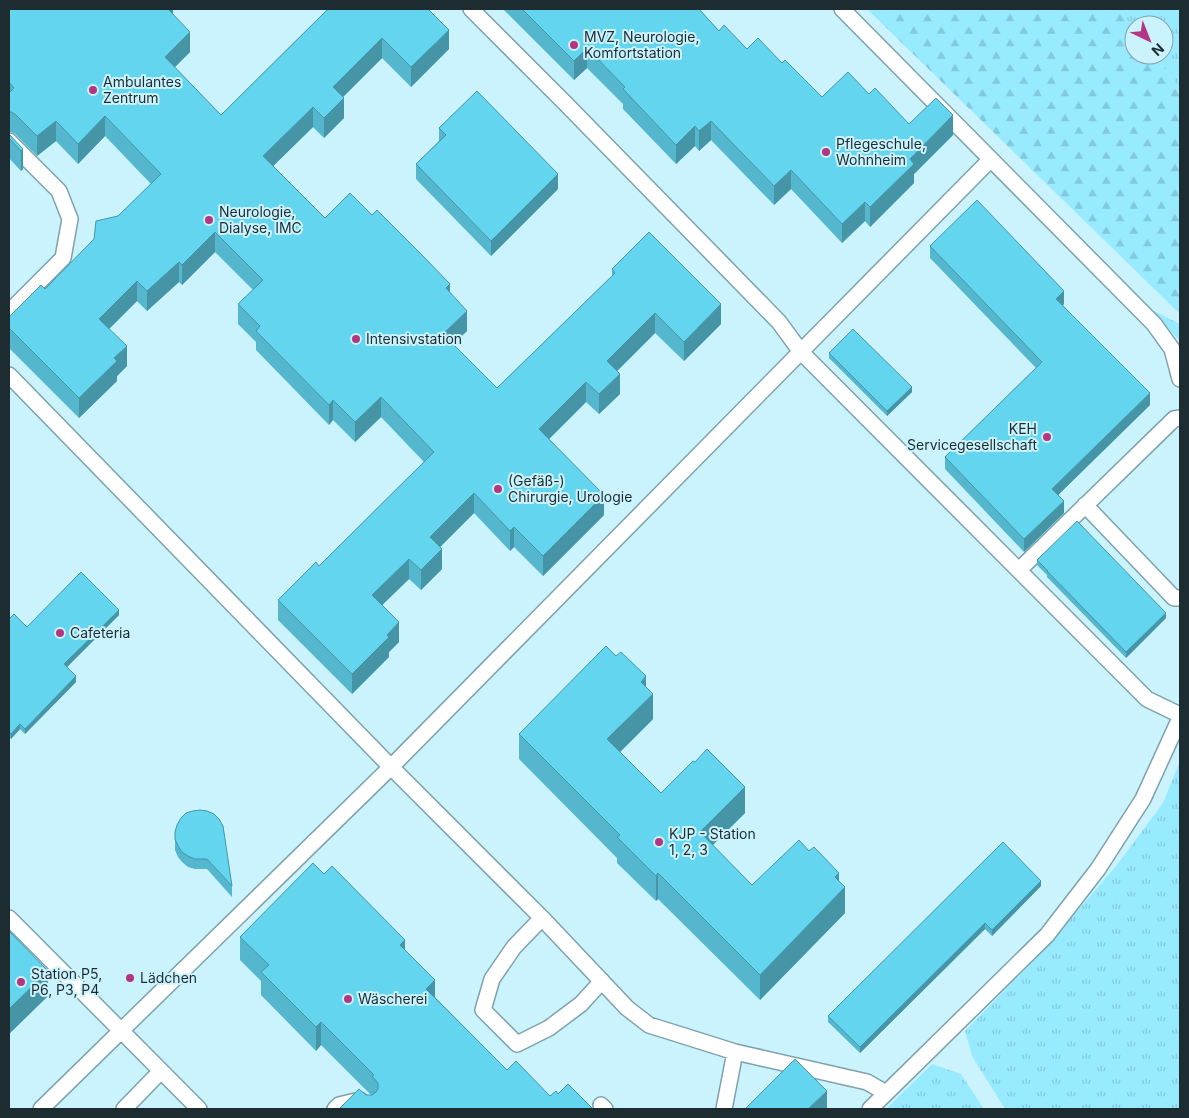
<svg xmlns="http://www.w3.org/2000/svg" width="1189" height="1118" font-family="Inter,sans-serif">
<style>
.forest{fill:url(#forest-firs)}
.park{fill:url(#park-tufts)}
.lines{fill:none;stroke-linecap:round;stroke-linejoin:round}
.service-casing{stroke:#7da2ac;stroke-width:18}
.service{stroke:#fff;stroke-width:15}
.wall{fill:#55b7ce}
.shaded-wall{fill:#4595a7}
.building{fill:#63d5ef;stroke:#4595a7}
.poi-dot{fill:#b43583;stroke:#cbf3fe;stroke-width:2}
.labels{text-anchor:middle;stroke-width:4;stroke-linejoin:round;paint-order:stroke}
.poi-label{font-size:14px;fill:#1d2c30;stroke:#cbf3fe;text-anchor:start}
</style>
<defs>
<pattern id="forest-firs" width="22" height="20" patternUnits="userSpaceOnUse" patternTransform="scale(1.25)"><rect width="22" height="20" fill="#97eaff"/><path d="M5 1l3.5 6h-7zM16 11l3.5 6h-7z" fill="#82c9db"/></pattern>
<pattern id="park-tufts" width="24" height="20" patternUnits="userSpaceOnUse" patternTransform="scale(1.25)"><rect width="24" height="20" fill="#97eaff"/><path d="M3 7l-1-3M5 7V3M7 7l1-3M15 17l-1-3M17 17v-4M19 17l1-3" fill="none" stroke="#82c9db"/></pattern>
</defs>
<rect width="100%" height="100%" fill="#cbf3fe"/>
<!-- forest -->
<path class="forest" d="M867 9H1116L1134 31V55H1153L1180 88V314Z
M1150 309 1180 324V341Z"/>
<!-- park -->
<path class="park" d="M1116 9H1180V88L1153 55H1164V25H1134V31Z
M1180 761V1109H1005L972 1056 965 1031 1041 953 1116 866 1163 803Z
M932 1064 961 1074 984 1109H886Z"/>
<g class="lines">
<defs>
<path id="service" d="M471 9 566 104 779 322 801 352 1147 699 1180 715
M842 9 1154 324 1172 349 1180 379
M9 141 59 191 70 219 63 258 9 312
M9 375 391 767 542 918 627 1008 649 1025 735 1052 867 1082 886 1093
M1085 505 1174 598H1180
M1019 570 1174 419 1180 418
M9 918 199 1109
M542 918 514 947 492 979 483 1010 517 1044 549 1028 581 1004 602 981
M601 1105 605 1109
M41 1109 391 767 990 160
M124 1109 161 1071
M335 1109 339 1105 360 1100 369 1109
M724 1109 735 1052
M870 1109 1047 935 1098 869 1143 799 1180 718"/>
</defs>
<!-- service casing -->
<use href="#service" class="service-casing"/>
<!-- service -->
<use href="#service" class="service"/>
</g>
<!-- wall -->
<path class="wall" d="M9 9H173V14L190 52 174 68 221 115 328 9 449 49 411 87 382 58 343 97 344 118 324 138 313 127 273 166 325 218 450 293 467 331 453 344 497 388 612 276V269L721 324 684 361 655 333 617 371 620 394 599 414 586 402 549 439 604 515 543 576 514 547 510 551 474 513 440 547 442 569 421 590 409 579 382 605 399 642 389 652V657L352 694 278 620V600L319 566 424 462 381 417 355 442 333 420 329 425 256 350V342L238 324V304L253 290 215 252 182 285 179 282 147 311 137 301 109 329 127 366 117 376V381L79 418 9 348V317L45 289 151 184 105 136 78 164 56 141 37 156 15 134 11 132H9Z
M503 9H699L719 31 747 49 782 63 822 97 869 94 909 124 953 135 914 174V183L870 227 865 221 842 243 791 189 774 205 711 140 699 151 695 146 676 164 623 109V104L587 68 574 80Z
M439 128 558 189 491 256 416 179V164L439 141Z
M9 134 23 149V169L21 171 9 158Z
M930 246 1064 304 1063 305 1150 405 1058 495 1064 513 1024 552 945 469V457L1036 368 930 258Z
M829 353 912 392 887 416 829 358Z
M1037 560 1166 618 1126 658 1047 577V575L1037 565Z
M119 615 67 667 76 682 25 734 20 729 11 739 9 737V619L27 627Z
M653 719 620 752 661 793 745 813 712 845 752 885 839 881 845 913 760 1000 658 899 656 901 617 863V858L519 759V734Z
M177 825 232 886V897L207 869H195L188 867 182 862 178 857 175 850V832Z
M324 874 405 950 435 997 507 1070 550 1096 558 1094 593 1109 366 1095H371L321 1045 316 1051 261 995V981L240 960V937Z
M1041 886 992 936 985 929 860 1053 828 1022V1016Z
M9 931 48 996 10 1033 9 1032Z"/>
<!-- shaded-wall -->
<path class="shaded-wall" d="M170 9H173V26L169 10Z
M449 30V49L411 87V67Z
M190 32V52L165 77V57Z
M382 38V58L333 107V87Z
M587 48V68L574 80V61Z
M344 98V118L324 138V118Z
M313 107V127L263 176V156Z
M953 115V135L914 174V183L870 227V207L910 159Z
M105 116V136L78 164V144Z
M56 121V141L37 156V136Z
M711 121V140L699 151V131Z
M695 126V146L676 164V145Z
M23 149V169L21 171V151Z
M791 170V189L774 205V186Z
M558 174V189L491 256V241Z
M865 202V221L842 243V224Z
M215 232V252L182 285V265Z
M179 262V282L147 311V291Z
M137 281V301L99 339V319Z
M450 284V304L446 288Z
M1064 291V304L1056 311V299Z
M721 304V324L684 361V342Z
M467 311V331L443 354V334Z
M655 313V333L607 381V361Z
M127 346V366L117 376V381L79 418V398L114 358Z
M620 374V394L599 414V394Z
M586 382V402L539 449V429Z
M912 387V392L887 416V411Z
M1150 393V405L1052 501V489Z
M381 397V417L355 442V422Z
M333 400V420L329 425V405Z
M474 493V513L430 557V537Z
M604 495V515L543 576V556Z
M1064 501V513L1024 552V539Z
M514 527V547L510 551V531Z
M442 549V569L421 590V570Z
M409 559V579L372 615V595Z
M119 610V615L64 670V664Z
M1166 613V618L1126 658V652Z
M399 622V642L389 652V657L352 694V674L387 635Z
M76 676V682L25 734V729Z
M646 676V700L653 694V719L607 765V739L641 682Z
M20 724V729L11 739V734Z
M745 787V813L700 858V832Z
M658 873V899L656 901V876Z
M839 873V893L845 887V913L760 1000V975L835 877Z
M1041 881V886L992 936V930Z
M985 923V929L860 1053V1047Z
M405 940V963L400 945Z
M48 971V996L10 1033V1008Z
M435 980V1003L426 989Z
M321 1022V1045L316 1051V1027Z
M827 1091V1109H808Z"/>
<!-- building -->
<path class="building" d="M9 9H170L169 10 190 32 165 57 221 115 328 9H428L449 30 411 67 382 38 333 87 344 98 324 118 313 107 263 156 325 218 350 193 372 215 377 210 422 255 450 284 446 288 467 311 443 334 497 388 615 273 612 269 649 232 721 304 684 342 655 313 607 361 620 374 599 394 586 382 539 429 604 495 543 556 514 527 510 531 474 493 430 537 442 549 421 570 409 559 372 595 399 622 387 635 389 637 352 674 278 600 316 562 319 566 434 452 381 397 355 422 333 400 329 405 256 331 260 326 238 304 263 280 215 232 182 265 179 262 147 291 137 281 99 319 127 346 114 358 117 361 79 398 9 328V317L41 285 45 289 94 239 96 221 118 216 161 174 105 116 78 144 56 121 37 136 15 114 11 112H9V93L14 88 9 82Z
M522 9H699L719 31 724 25 747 49 758 38 782 63 785 60 822 97 848 72 869 94 875 88 909 124 936 98 953 115 910 159 914 164 870 207 865 202 842 224 791 170 774 186 711 121 699 131 695 126 676 145 623 89 625 87 587 48 574 61Z
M477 91 558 174 491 241 416 164 446 135 439 128Z
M9 134 23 149 21 151 9 138Z
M977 200 1064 291 1056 299 1150 393 1052 489 1064 501 1024 539 945 457 1042 362 930 246Z
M853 329 912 387 887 411 829 353Z
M1077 521 1166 613 1126 652 1047 571H1048L1037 560Z
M81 572 119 610 64 664 76 676 25 729 20 724 11 734 9 732V619L14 614 27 627Z
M606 646 616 656 621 652 646 676 641 682 653 694 607 739 661 793 693 761 695 762 707 749 745 787 700 832 752 885 799 840 809 851 814 847 839 873 835 877 845 887 760 975 658 873 656 876 617 837 620 835 519 734Z
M200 810 207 811 214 814 219 819 223 826 232 886 207 859H195L188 856 182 852 178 846 175 839V832L177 825 181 818 186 813 193 811Z
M1003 842 1041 881 992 930 985 923 860 1047 828 1016Z
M313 863 324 874 332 866 405 940 400 945 435 980 426 989 507 1070 516 1061 550 1096 556 1091 558 1094 568 1084 593 1109H339L359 1089 366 1095H372L376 1092 378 1089V1083L372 1076 374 1075 321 1022 316 1027 261 972 269 965 240 937Z
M9 931 48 971 10 1008 9 1006Z
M795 1059 827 1091 808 1109H745Z"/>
<!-- markers -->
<g class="poi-dot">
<circle cx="574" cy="45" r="5"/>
<circle cx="93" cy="90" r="5"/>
<circle cx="826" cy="152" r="5"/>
<circle cx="209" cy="220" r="5"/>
<circle cx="356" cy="339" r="5"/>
<circle cx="1047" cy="437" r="5"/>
<circle cx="498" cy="489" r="5"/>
<circle cx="60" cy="633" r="5"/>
<circle cx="659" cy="842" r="5"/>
<circle cx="130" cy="978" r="5"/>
<circle cx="21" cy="982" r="5"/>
<circle cx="348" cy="999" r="5"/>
</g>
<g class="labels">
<!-- poi labels -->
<g class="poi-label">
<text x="584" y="42">MVZ, Neurologie,<tspan x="584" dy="16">Komfortstation</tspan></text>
<text x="103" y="87">Ambulantes<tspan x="103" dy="16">Zentrum</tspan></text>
<text x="836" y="149">Pflegeschule,<tspan x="836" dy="16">Wohnheim</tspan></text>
<text x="219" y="217">Neurologie,<tspan x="219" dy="16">Dialyse, IMC</tspan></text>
<text x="366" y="344">Intensivstation</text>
<text x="1037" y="434" text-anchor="end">KEH<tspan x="1037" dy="16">Servicegesellschaft</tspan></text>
<text x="508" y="486">(Gefäß-)<tspan x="508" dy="16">Chirurgie, Urologie</tspan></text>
<text x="70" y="638">Cafeteria</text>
<text x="669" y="839">KJP - Station<tspan x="669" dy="16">1, 2, 3</tspan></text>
<text x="31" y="979">Station P5,<tspan x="31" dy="16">P6, P3, P4</tspan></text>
<text x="140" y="983">Lädchen</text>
<text x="358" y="1004">Wäscherei</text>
</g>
</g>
<!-- border -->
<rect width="1189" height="1118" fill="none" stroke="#1d2c30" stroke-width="20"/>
<!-- north arrow -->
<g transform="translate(1149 40) rotate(137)"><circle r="24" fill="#cbf3fe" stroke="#85a3ac"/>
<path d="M0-4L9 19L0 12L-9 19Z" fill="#b43583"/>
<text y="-8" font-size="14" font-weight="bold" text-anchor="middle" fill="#1d2c30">N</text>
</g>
</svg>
